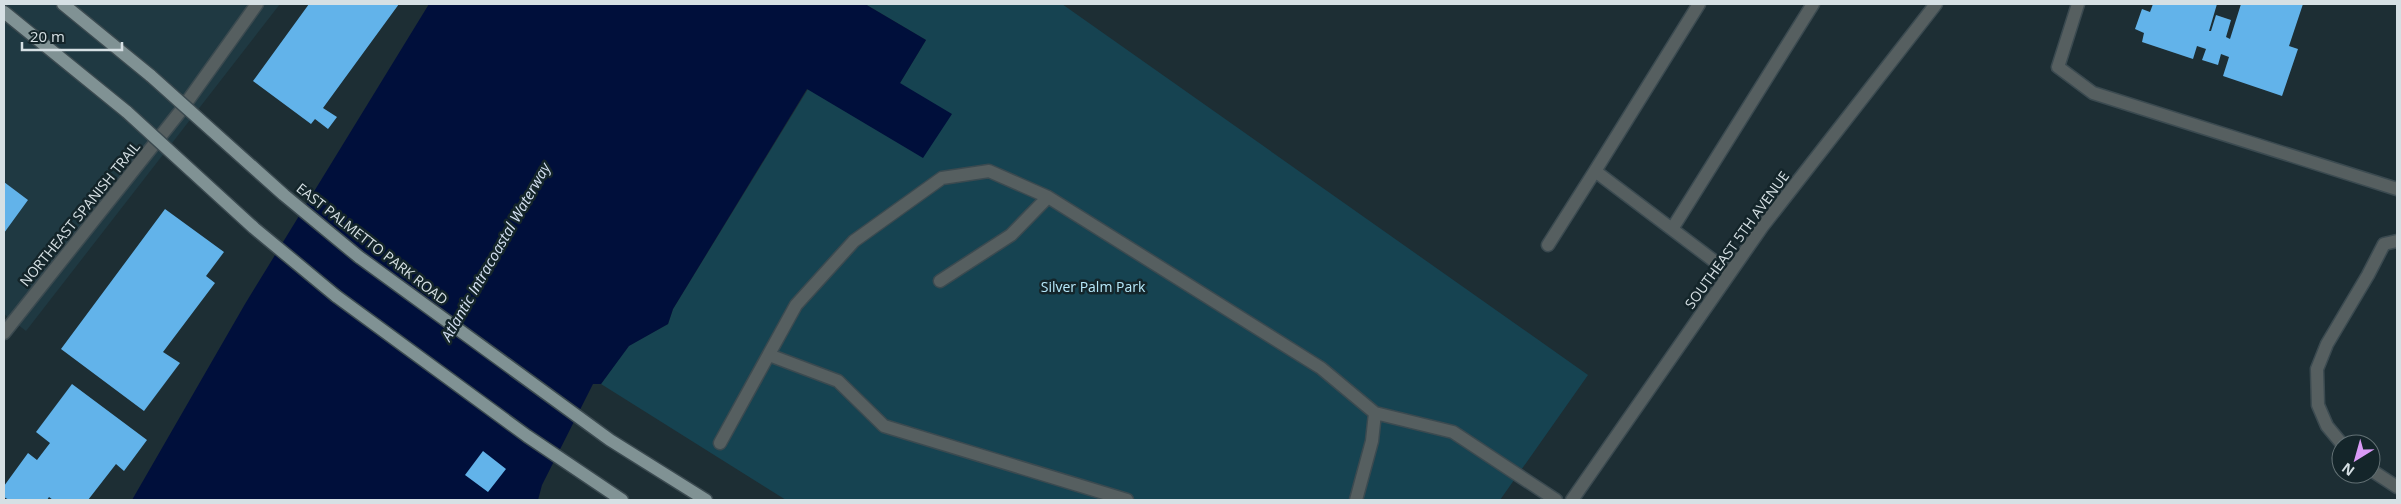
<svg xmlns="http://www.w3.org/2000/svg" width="2401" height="504" font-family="'Open Sans',sans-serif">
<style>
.built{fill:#1f3942}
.green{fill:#164351}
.water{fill:#000f3b}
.building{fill:#62b3ea}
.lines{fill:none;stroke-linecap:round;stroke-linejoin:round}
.minor-casing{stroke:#3b4a50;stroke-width:15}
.major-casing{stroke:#3b4a50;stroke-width:15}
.minor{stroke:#565f60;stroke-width:12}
.major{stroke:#809294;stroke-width:12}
.major-bridge-casing{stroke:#3b4a50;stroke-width:15;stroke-linecap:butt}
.major-bridge{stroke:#809294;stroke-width:12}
.labels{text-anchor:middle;stroke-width:5;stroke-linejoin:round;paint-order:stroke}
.street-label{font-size:14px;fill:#d6e0e4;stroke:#14252a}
.park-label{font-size:14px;fill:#b7e9fb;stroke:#14252a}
.water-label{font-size:15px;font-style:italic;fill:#d4e0f2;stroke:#14252a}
</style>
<rect width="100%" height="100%" fill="#1d2e34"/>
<!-- built -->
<path class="built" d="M4 4H280L26 331 4 314Z"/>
<!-- green -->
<path class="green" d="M865 4H1062L1588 375 1500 500H786L601 384 628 346 668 324 673 309 808 89 923 157 900 83 926 40Z"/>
<!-- water -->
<path class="water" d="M429 4H865L926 40 900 83 952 114 923 158 807 89 673 309 668 324 629 346 601 384H593L542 485 538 500H132L245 304Z"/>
<!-- building -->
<path class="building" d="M309 4H399L323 108 337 117 328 129 315 119 311 124 253 81Z
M2153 4H2217L2209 31H2211L2216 15 2231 20 2226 37 2230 39 2241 4H2303L2289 46 2298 49 2282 96 2223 76 2229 57 2221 54 2218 65 2202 60 2206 49 2197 46 2193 59 2142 42 2144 33 2135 29 2142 9 2150 12Z
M4 182 28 200 4 233Z
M165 209 224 252 206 276 215 283 163 352 180 363 144 411 61 349Z
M72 384 147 440 124 471 116 464 88 500H53L49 497 47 500H9L4 497V486L28 453 37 460 50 443 36 432Z
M483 451 506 469 488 492 465 475Z"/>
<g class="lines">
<defs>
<path id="minor" d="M1699 4 1595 171 1730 273
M2078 4 2058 67 2093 93 2397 189
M1672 229 1813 4
M1548 245 1595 171
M940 281 1011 235 1048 197
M4 333 179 113 257 4
M769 355 838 381 884 426 1127 500
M720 443 796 305 854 241 942 178 989 171 1048 197 1321 368 1375 413 1453 432 1556 500
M2342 444 2327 426 2318 405 2317 369 2327 344 2368 275 2384 244 2397 241
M2371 470 2397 487
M1356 500 1372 441 1375 413
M1572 500 1762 227 1936 4"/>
<path id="major" d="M63 4 151 76
M4 12 127 112
M359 257 610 440 706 500
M336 296 527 436 622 500"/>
</defs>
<!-- minor casing -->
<use href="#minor" class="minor-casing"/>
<!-- major casing -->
<use href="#major" class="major-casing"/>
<!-- minor -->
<use href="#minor" class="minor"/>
<!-- major -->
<use href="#major" class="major"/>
<defs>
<path id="major-bridge" d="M151 76 284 195 359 257
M127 112 254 228 336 296"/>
</defs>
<!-- major-bridge casing -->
<use href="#major-bridge" class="major-bridge-casing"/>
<!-- major-bridge -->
<use href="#major-bridge" class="major-bridge"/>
</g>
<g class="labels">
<!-- street labels -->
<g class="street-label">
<text transform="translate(80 214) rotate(-51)" y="5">NORTHEAST SPANISH TRAIL</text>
<text transform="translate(1737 240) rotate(-54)" y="5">SOUTHEAST 5TH AVENUE</text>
<text transform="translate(372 244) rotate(38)" y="5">EAST PALMETTO PARK ROAD</text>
</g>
<!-- park labels -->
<g class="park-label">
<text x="1093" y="292">Silver Palm Park</text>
</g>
<!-- water labels -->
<g class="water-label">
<text transform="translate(496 252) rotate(-60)" y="5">Atlantic Intracoastal Waterway</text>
</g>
</g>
<!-- border -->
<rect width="2401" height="504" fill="none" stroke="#d6e0e4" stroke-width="10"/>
<!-- north arrow -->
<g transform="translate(2356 459) rotate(217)"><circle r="24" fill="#14252a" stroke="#627074"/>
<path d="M0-4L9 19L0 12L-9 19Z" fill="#da9af6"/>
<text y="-8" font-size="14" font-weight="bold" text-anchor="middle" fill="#d6e0e4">N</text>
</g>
<!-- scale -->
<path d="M22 42v8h100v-8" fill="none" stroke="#d6e0e4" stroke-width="2.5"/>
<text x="30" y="42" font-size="15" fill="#d6e0e4" stroke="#14252a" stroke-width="4" paint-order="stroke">20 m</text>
</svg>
